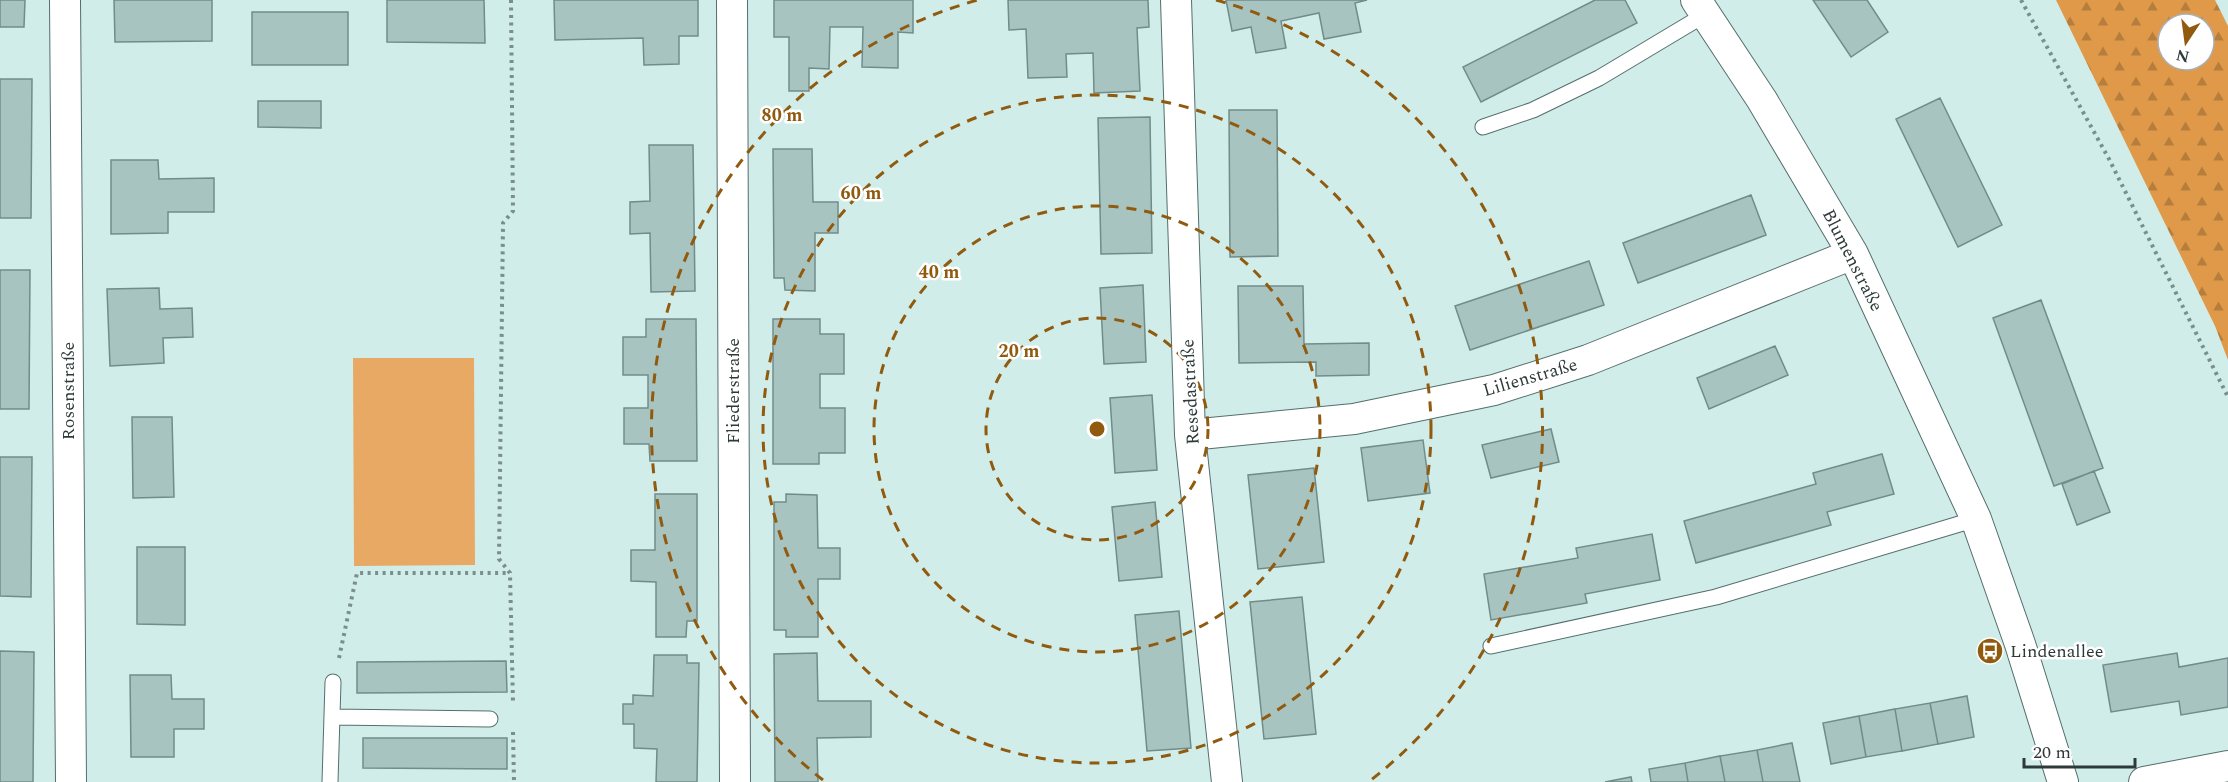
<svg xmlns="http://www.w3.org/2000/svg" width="2228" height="782" font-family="Spectral,serif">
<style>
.forest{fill:url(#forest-firs);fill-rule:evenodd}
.pitch{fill:#e7a963}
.building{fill:#a8c4c1;stroke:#718c8a;stroke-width:1.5}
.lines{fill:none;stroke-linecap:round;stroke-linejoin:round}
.lane-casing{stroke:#546e6c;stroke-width:17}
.street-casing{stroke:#546e6c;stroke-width:32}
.path{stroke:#7a8e8c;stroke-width:4;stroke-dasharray:3 4.5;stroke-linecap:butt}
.lane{stroke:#fff;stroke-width:15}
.street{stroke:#fff;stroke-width:30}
.ring{fill:none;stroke:#905a0f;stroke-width:3;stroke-dasharray:10 8}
.labels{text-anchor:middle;stroke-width:5;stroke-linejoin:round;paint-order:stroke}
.street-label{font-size:18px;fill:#2e3a39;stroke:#fff}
.poi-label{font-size:18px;fill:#2e3a39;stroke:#fff;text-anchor:start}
.centre{fill:#905a0f;stroke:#fff;stroke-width:3}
.ring-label{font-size:18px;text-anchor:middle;font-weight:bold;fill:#905a0f;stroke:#fff;stroke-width:5;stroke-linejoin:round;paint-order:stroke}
</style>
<defs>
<pattern id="forest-firs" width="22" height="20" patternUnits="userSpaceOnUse" patternTransform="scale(1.5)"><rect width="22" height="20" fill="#df9948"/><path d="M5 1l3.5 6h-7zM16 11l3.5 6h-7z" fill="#b57e3d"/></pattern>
</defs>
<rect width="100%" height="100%" fill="#d0edea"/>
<!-- forest -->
<path class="forest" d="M2056 0H2215L2228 26V360L2215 326ZM2168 24H2204V60H2168Z"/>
<!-- pitch -->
<path class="pitch" d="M353 358H474L475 565 354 566Z"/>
<!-- building -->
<path class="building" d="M0 0H25L24 27H0Z
M114 0H212V41L115 42Z
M387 0H484L485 43 387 42Z
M554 0H698V36H679V64L644 65 643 38 555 40Z
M774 0H913V33L898 32V68L862 67 863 27H830L829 69 809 68V91H789V37H774Z
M1008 0H1148L1149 27 1137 28 1140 91 1094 93 1093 53 1066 54 1067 77 1028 78 1026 29 1009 30Z
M1226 0H1367L1355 3 1361 32 1324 39 1319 13 1281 21 1286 48 1256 53 1251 27 1232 31Z
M1595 0H1625L1637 23 1481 102 1463 67Z
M1813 0H1867L1888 32 1851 57Z
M252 12H348V65H252Z
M0 79H32L31 218H0Z
M1940 98 2002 225 1958 247 1896 119Z
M258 101H321V128L258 127Z
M1229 110H1277L1278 256 1230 257Z
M1150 117 1152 253 1101 254 1098 118Z
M649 145H693L695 291 651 292 650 233 630 234V202L650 201Z
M773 149H812L813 202H838V233H815V291L785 290 784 278H774Z
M111 160H158L159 179 214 178V212H168V233L111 234Z
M1751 195 1766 235 1638 283 1623 243Z
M1589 261 1604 305 1470 350 1455 306Z
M0 270H30L29 409H0Z
M1143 285 1146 362 1104 364 1100 288Z
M1238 286H1303L1304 344 1369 343V375L1316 376V362L1239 363Z
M159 288 160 309 192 308 193 337 163 338 164 363 110 366 107 289Z
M2041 300 2103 468 2054 486 1993 318Z
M646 319H696L697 461H650L649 444H624V408H648V375H623V337H646Z
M773 319H820V334H844V374H820V408H845V453H819V464H773Z
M1775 346 1788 375 1709 409 1697 378Z
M1152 395 1157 470 1115 473 1110 398Z
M132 417H172L174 497 133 498Z
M1551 429 1559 462 1491 478 1482 445Z
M1423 440 1430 493 1368 501 1361 448Z
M1882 454 1894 494 1827 512 1831 525 1696 563 1684 521 1816 484 1813 473Z
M0 457H32L31 597 0 596Z
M1314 468 1324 562 1258 569 1248 475Z
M2094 471 2110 512 2077 525 2062 484Z
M655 494H697V621H687L686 637H656V582L631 581V550H655Z
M786 494 817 495 818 548H840V579H818V637H786V630H774V502H786Z
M1155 502 1162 577 1119 581 1112 507Z
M1652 534 1660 580 1585 594 1587 603 1491 620 1484 574 1578 558 1576 548Z
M137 547H185V625L137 624Z
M1302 597 1316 734 1264 739 1250 602Z
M1179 611 1191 748 1147 751 1135 615Z
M0 651 34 652 33 782H0Z
M817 653 818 701H871V737L817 738 818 782H775L774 654Z
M2177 653 2179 667 2228 658V707L2181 715 2179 701 2111 712 2103 665Z
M654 655H687V663H699L697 782H656L657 749 634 748V724H623V704H633V695L653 696Z
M506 661 507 692 357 693V662Z
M130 675H171L172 699H204V729H174V757H131Z
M1967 696 1974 737 1938 744 1930 703Z
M1930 703 1938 744 1902 751 1895 709Z
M1895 709 1902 751 1866 757 1859 716Z
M1859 716 1866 757 1831 764 1823 723Z
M363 738H507V769L363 768Z
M1792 743 1800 782H1763L1757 750Z
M1757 750 1763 782H1725L1720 756Z
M1720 756 1725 782H1688L1685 763Z
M1685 763 1688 782H1651L1649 769Z
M1631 777 1632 782H1605Z"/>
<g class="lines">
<defs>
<path id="lane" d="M1483 127 1533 110 1599 78 1706 14
M1491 646 1716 597 1976 519
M332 717 490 719
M330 782 333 682"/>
<path id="street" d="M65 0 71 782
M732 0 735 782
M1176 0 1190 435 1227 782
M1696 0 1762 100 1853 254 1976 519 2020 644 2063 782
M1190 435 1354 419 1494 390 1588 360 1853 254
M2144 782 2228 766"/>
</defs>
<!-- lane casing -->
<use href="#lane" class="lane-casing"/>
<!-- street casing -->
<use href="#street" class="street-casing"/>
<!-- path -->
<path class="path" d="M511 0 513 211 503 223 499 559 510 573 513 703
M2021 0 2109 159 2228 397
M339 658 357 573H510
M513 732 514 782"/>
<!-- lane -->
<use href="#lane" class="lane"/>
<!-- street -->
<use href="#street" class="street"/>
</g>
<!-- distance rings -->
<g class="ring">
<circle cx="1097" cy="429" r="111"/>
<circle cx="1097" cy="429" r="223"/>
<circle cx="1097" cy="429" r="334"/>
<path d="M823 780A445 445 0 0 1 978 0M1216 0A445 445 0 0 1 1371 780"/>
</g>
<!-- icons -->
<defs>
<symbol id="bus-disc" viewBox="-11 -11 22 22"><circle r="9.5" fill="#905a0f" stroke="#fff"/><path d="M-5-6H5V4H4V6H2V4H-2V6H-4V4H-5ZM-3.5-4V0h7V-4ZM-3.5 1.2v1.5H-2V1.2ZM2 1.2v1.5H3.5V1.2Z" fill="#fff"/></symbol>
</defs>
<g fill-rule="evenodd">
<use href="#bus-disc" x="1975" y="636" width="30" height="30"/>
</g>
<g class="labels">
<!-- street labels -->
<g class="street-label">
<text transform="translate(1853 260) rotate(63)" y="6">Blumenstraße</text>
<text transform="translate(1530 377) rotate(-16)" y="6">Lilienstraße</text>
<text transform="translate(68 391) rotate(-90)" y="6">Rosenstraße</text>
<text transform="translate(733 391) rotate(-90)" y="6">Fliederstraße</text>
<text transform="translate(1190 392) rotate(-93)" y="6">Resedastraße</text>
</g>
<!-- poi labels -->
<g class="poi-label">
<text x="2010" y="657">Lindenallee</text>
</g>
</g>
<circle cx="1097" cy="429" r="9" class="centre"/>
<g class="ring-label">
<text x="782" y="121">80 m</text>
<text x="861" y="199">60 m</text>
<text x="939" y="278">40 m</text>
<text x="1019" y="357">20 m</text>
</g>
<!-- north arrow -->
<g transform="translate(2186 42) rotate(193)"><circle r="28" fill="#ffffff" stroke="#abb0b0" stroke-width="1.5"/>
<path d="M0-4.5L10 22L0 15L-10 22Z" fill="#905a0f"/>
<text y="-9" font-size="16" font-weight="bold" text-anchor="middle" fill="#2e3a39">N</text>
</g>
<!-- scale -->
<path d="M2024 758v9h111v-9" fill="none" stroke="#2e3a39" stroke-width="3"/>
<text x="2033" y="758" font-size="18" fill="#2e3a39" stroke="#ffffff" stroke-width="4.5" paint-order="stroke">20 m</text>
</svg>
